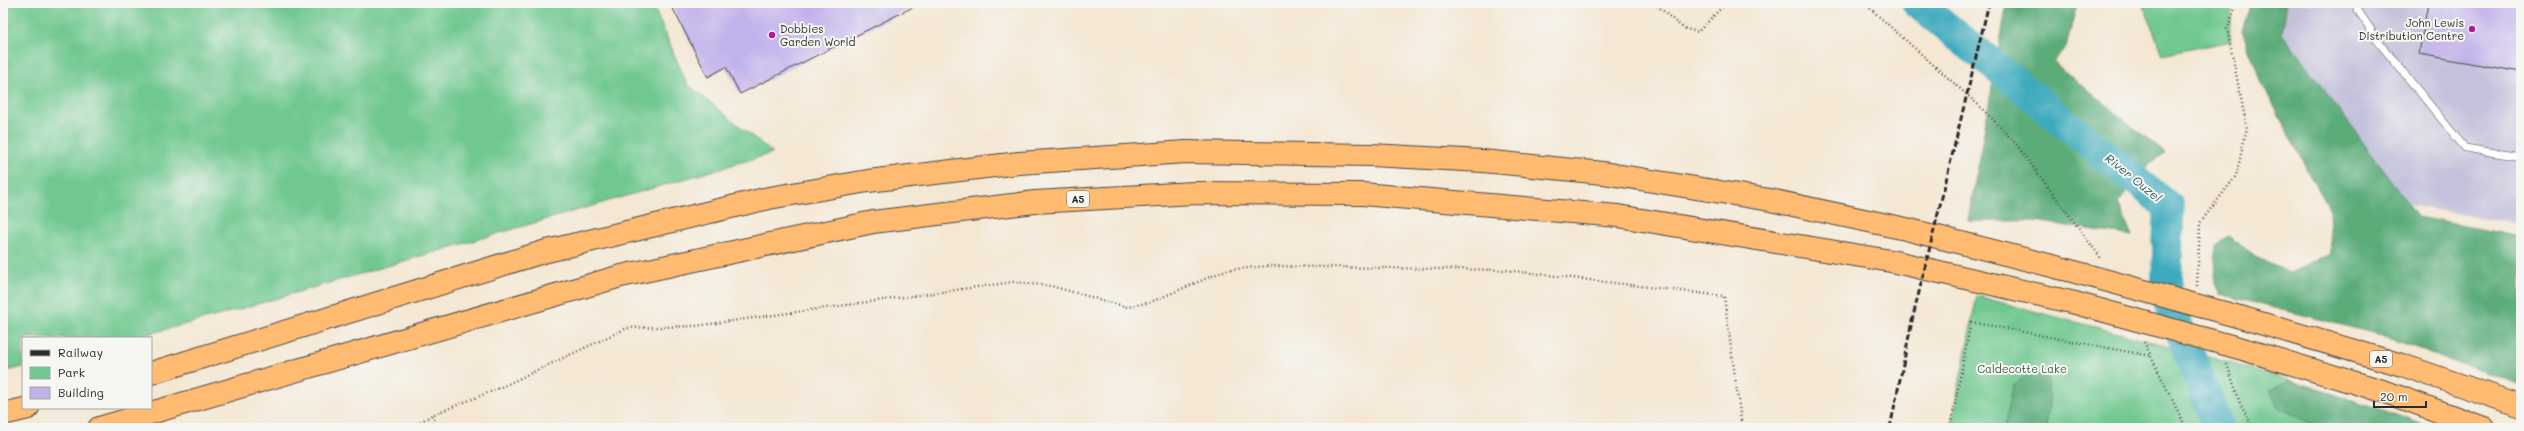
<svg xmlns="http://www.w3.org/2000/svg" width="2524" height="431" font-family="Mali,sans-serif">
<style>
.industrial{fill:#c3c1db}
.green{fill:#6fc890;stroke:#4d7a5e}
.forest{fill:#5bac7a;stroke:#436c52}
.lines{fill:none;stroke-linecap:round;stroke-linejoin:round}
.river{stroke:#3daabd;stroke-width:31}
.building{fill:#c2b2eb}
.service-casing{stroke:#494744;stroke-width:8}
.trunk-casing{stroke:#494744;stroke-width:24}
.path{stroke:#494744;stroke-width:2.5;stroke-dasharray:1 3;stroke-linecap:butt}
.service{stroke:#fff;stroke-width:7}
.trunk{stroke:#ffbb71;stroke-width:22}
.rail{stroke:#2b2b2b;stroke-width:3;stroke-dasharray:6 3;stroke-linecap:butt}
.trunk-bridge-casing{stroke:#494744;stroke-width:24;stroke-linecap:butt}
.trunk-bridge{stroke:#ffbb71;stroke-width:22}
.poi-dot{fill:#b5179e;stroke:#f6f6f2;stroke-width:1.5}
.labels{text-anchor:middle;stroke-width:4;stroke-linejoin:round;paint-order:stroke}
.shield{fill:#f6f6f2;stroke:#686867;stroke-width:1}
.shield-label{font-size:10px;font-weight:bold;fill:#2b2b2b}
.poi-label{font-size:11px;fill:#2b2b2b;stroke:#f6f6f2;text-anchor:end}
.park-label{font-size:11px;fill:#3f5a49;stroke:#f6f6f2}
.water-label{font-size:12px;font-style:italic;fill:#325e65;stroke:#f6f6f2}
</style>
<rect width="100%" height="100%" fill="#f6f6f2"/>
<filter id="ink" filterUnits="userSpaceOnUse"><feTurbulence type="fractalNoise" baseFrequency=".025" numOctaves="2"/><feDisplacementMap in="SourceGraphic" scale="8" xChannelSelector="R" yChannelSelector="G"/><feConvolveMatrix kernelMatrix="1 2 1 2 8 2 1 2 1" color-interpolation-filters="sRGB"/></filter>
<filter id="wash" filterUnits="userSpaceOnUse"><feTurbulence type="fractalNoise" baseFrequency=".012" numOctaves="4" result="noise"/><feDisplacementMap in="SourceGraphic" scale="16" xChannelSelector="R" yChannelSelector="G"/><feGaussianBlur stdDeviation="0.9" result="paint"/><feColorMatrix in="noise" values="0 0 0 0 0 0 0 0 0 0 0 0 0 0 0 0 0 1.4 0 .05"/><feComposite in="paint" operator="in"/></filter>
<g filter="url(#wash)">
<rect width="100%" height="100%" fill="#f4e7d3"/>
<!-- industrial -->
<path class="industrial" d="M2287 3H2521V225L2409 205 2282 32Z"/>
<!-- green -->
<path class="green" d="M3 3H652L687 84 773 153 213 317 133 338H23V367L3 372Z
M2143 3H2232L2230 41 2162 55Z
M1977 296C2129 337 2284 372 2431 428H1950Z"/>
<!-- forest -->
<path class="forest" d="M2007 3H2077L2066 48 2053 62 2165 153 2149 164 2118 203 2132 236 2035 221H1968Z
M2251 3H2287L2282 33 2418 217 2521 237V385L2377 334 2220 294 2215 284 2216 246 2228 236 2257 257 2289 273 2331 253 2329 208 2303 162 2262 83 2242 31Z
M2031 370 2048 380 2049 405 2046 428H2004L2013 387Z
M2289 381 2380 409 2431 428H2320L2278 407 2270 390Z"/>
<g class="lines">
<!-- river -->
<path class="river" d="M1917 3 2169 207 2166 296 2219 428"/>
</g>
<g id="blocks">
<!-- building -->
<path class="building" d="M670 3H921L740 94 726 67 708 77Z
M2428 3H2521V72L2419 54Z"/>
</g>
</g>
<g filter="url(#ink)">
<use href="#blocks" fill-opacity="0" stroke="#494744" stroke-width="1"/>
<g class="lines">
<defs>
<path id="service" d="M2358 3 2357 9 2381 45 2465 148 2521 157"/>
<path id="trunk" d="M2240 317 2402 365 2521 406
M2246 350 2386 392 2484 428
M151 373 543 252 769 198 868 181 1019 163 1186 152 1371 155 1483 161 1603 173 1770 200 1906 229 2064 269
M3 414 28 408
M99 428 621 276 873 222 1035 202 1194 193 1362 194 1618 216 1891 261 2075 303"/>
</defs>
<!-- service casing -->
<use href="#service" class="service-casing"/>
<!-- trunk casing -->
<use href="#trunk" class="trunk-casing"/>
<!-- path -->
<path class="path" d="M1654 3 1683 28 1698 32 1726 3
M1864 3 1984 110 2016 144 2101 258
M2197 286 2200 223 2236 176 2247 128 2227 29 2237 3
M2144 342 2186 428
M2227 364 2240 403 2253 428
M432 415 436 428
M410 428 432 415 495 390 627 328 695 326 1013 282 1051 286 1127 307 1151 302 1226 270 1268 266 1505 270 1724 296 1742 428
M1950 428 1971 322 2150 356"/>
<!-- service -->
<use href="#service" class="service"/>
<!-- trunk -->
<use href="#trunk" class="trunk"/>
<!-- rail -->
<path class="rail" d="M1890 428 1912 321 1989 3"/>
<defs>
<path id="trunk-bridge" d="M2064 269 2240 317
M2075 303 2246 350"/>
</defs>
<!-- trunk-bridge casing -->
<use href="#trunk-bridge" class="trunk-bridge-casing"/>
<!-- trunk-bridge -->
<use href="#trunk-bridge" class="trunk-bridge"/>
</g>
</g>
<!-- markers -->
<g class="poi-dot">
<circle cx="2472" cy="29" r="4"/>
<circle cx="772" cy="35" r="4"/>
</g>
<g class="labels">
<!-- shield labels -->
<g class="shield">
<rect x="1067" y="191" width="22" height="16" rx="3"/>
<rect x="2370" y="351" width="22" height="16" rx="3"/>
</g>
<g class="shield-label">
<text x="1078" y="203">A5</text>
<text x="2381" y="363">A5</text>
</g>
<!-- poi labels -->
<g class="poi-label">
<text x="2464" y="27">John Lewis<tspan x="2464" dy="13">Distribution Centre</tspan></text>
<text x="780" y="33" text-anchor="start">Dobbies<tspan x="780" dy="13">Garden World</tspan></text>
</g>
<!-- park labels -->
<g class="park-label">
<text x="2022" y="373">Caldecotte Lake</text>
</g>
<!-- water labels -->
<g class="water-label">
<text transform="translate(2133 178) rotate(39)" y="4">River Ouzel</text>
</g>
</g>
<!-- margin -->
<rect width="2524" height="431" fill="none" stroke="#f6f6f2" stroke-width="16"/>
<!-- legend -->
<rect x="22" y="337" width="130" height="72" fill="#f6f6f2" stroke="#a5a5a2"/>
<rect x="30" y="350" width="20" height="6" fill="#2b2b2b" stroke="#a5a5a2"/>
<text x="58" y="357" font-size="12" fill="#2b2b2b">Railway</text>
<rect x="30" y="367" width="20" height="12" fill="#6fc890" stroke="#a5a5a2"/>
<text x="58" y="377" font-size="12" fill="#2b2b2b">Park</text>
<rect x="30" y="387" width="20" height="12" fill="#c2b2eb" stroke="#a5a5a2"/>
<text x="58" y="397" font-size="12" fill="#2b2b2b">Building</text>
<!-- scale -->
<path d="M2374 401v6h52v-6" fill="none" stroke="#2b2b2b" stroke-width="2"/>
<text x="2380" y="401" font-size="12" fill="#2b2b2b" stroke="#f6f6f2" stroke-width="3" paint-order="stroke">20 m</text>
</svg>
